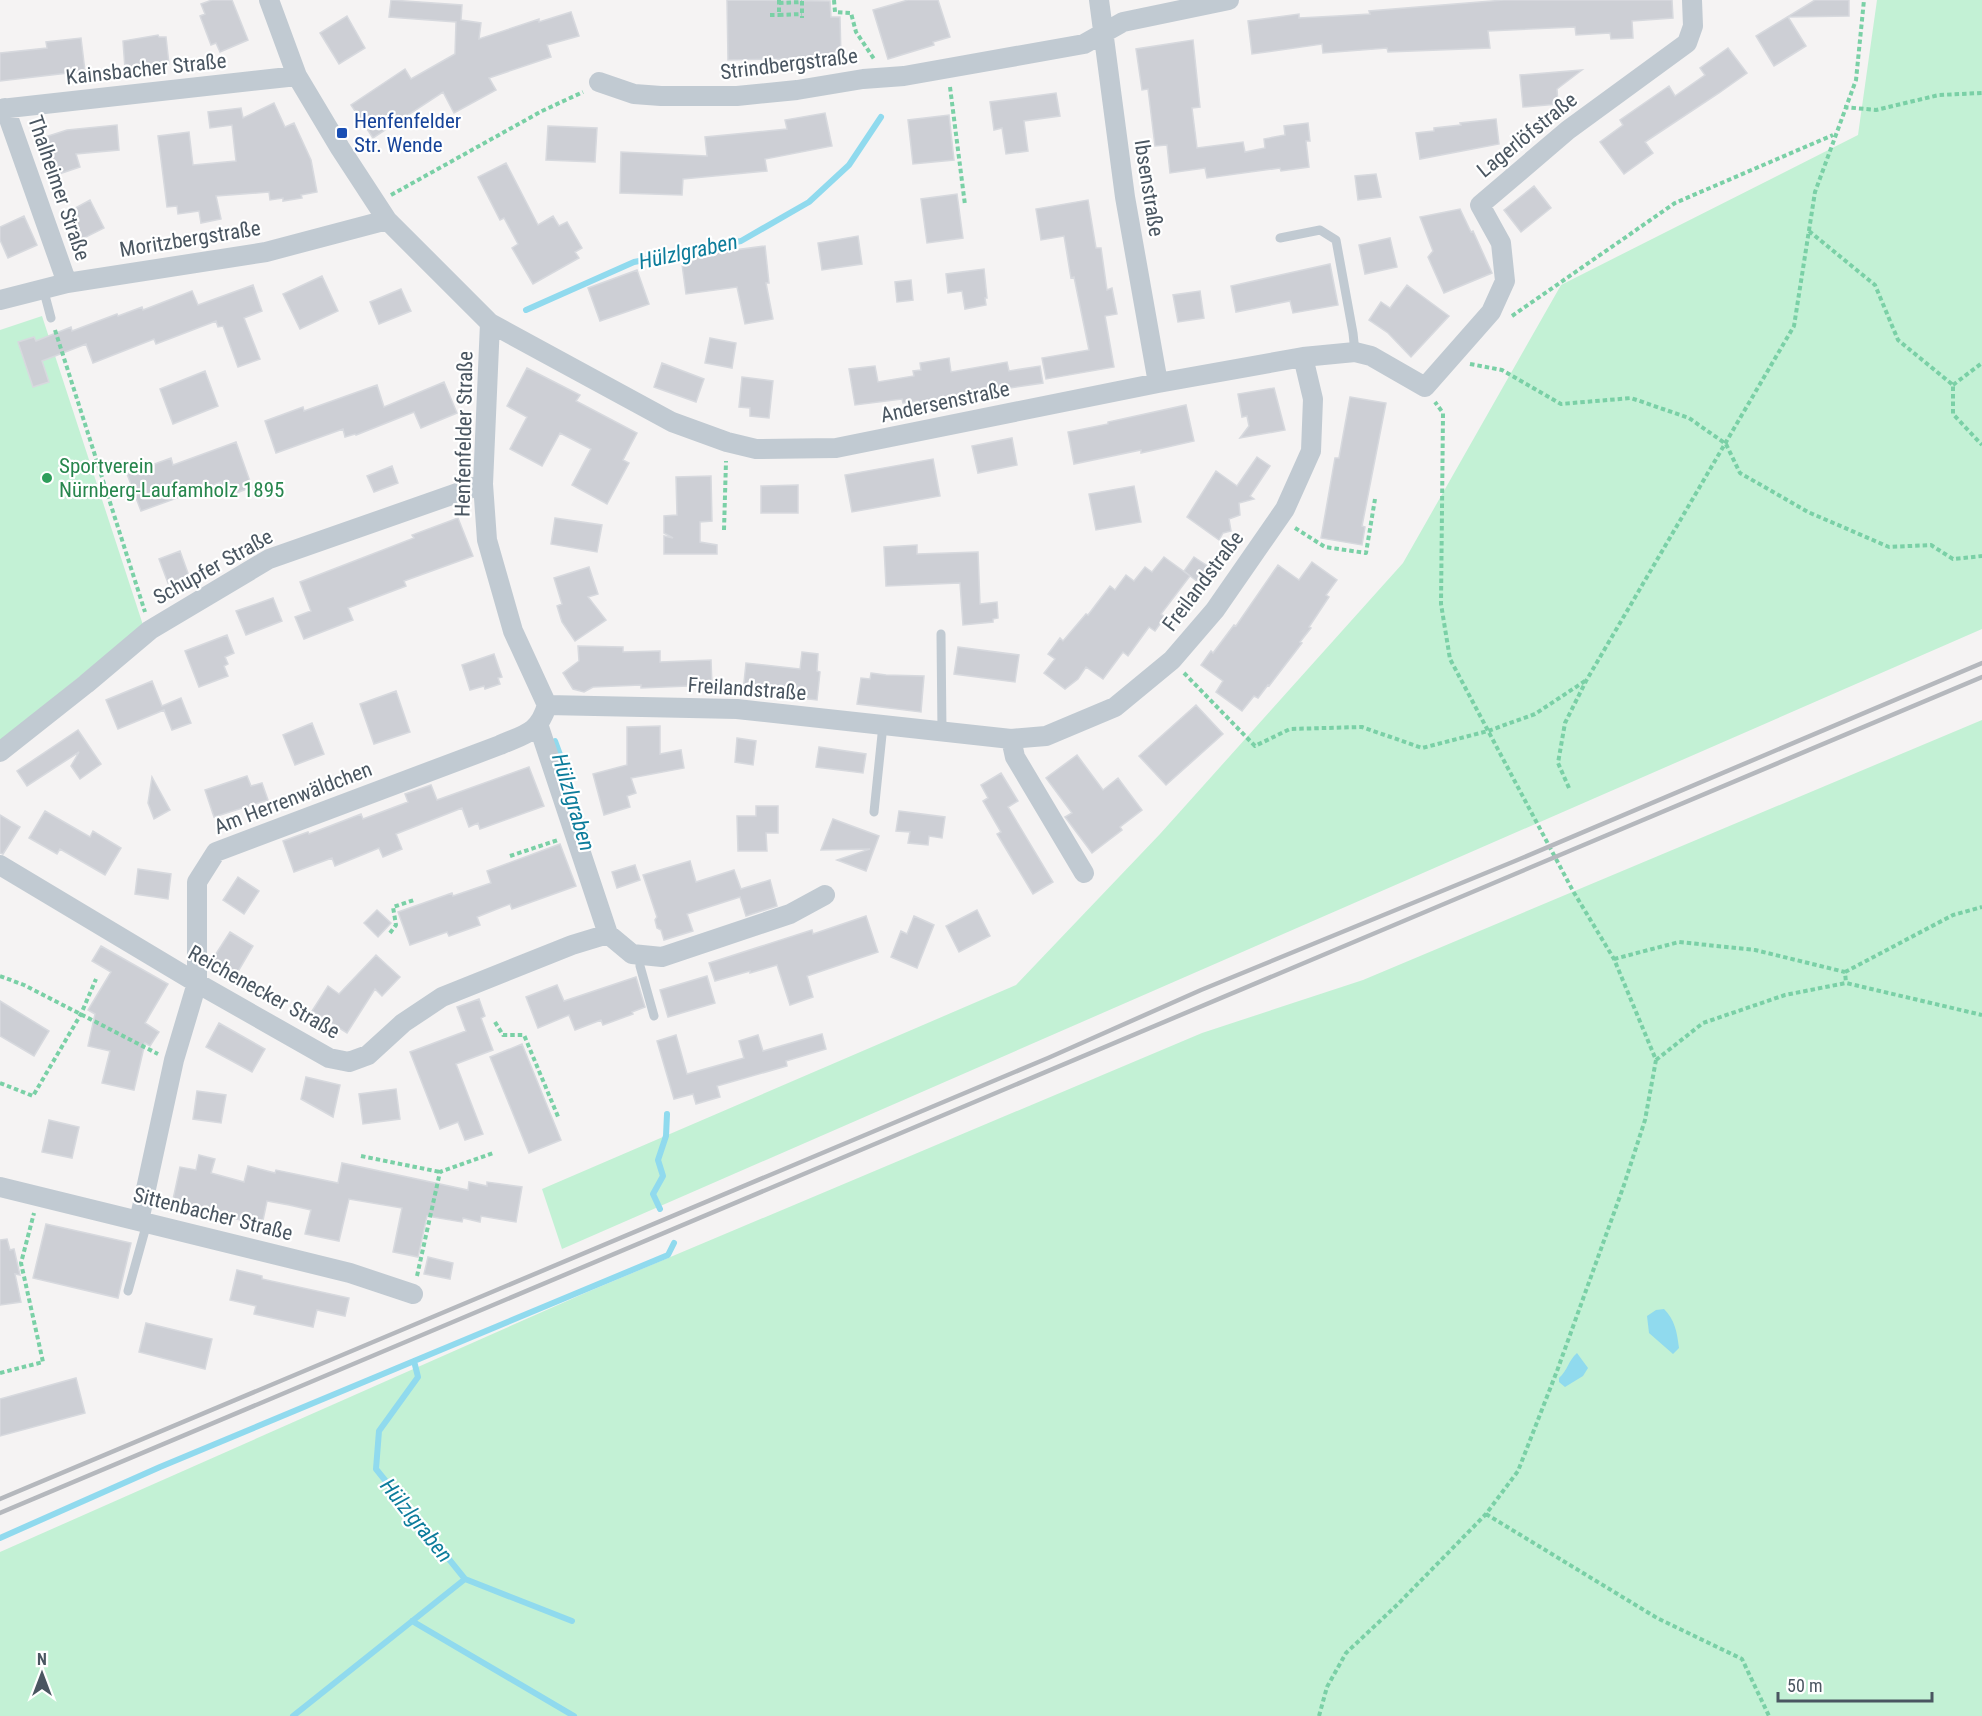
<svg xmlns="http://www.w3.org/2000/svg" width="1982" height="1716" font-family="'Roboto Condensed',sans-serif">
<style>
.green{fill:#c3f1d5}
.water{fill:#90daee}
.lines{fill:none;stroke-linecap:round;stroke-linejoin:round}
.stream{stroke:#90daee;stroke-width:6}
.building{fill:#cdcfd5;stroke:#d7d9de;stroke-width:1.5}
.path{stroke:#7ad0a6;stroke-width:4;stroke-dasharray:4.5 3;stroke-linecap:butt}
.lane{stroke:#c1cad2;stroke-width:9}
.street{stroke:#c1cad2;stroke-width:20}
.rail{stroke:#b5b8bd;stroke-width:4.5}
.transit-dot{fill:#1a4fb4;stroke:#fff;stroke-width:2}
.leisure-dot{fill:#2e9e5b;stroke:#fff;stroke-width:2}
.labels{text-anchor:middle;stroke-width:4.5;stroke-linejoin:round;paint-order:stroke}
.street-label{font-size:21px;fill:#4a5661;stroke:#fff}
.transit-label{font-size:21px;fill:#164399;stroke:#fff;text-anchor:start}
.leisure-label{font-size:21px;fill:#27864d;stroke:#fff;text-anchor:start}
.water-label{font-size:22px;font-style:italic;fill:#0c7c9b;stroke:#fff}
</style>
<rect width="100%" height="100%" fill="#f5f3f3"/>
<!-- green -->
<path class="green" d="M1877 0H1982V629L562 1249 542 1189 1016 985 1160 834 1403 563 1561 285 1858 135Z
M42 316 143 625 0 742V330Z
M1982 720V1716H0V1552L585 1293 1202 1033 1363 980Z"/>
<!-- water -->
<path class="water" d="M1664 1309C1675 1320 1677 1332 1679 1348L1673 1354 1649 1333 1647 1316 1656 1310Z
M1577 1353 1588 1368 1583 1376 1565 1387 1559 1382V1378C1568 1370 1568 1361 1577 1353Z"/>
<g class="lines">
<!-- stream -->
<path class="stream" d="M526 310 634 262 741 241 809 202 849 165 881 117
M555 741 573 790 589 847
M660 1209 653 1194 663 1176 658 1160 666 1136 667 1114
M0 1538 160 1467 668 1255 674 1243
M465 1579 572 1621
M412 1621 574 1716
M293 1716 465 1579 376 1469 379 1431 418 1377 414 1361"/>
</g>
<!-- building -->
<path class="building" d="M212 0H232L248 40 220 52 216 43 211 45 200 16 205 14 201 4Z
M391 0 462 5 461 20 481 23 479 39 539 19V22L571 12 579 36 547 45 551 57 489 78 496 90 454 113 443 92 373 138 351 105 405 69 411 79 455 54 456 22 389 17Z
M727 0 830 1 831 17H840L841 58 728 60Z
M908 0H938L950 37 933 42 934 45 888 59 873 10Z
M1504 0H1672L1673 18 1632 21 1633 38 1611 39 1610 33 1576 35 1575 27 1488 31 1490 48 1388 52 1387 48 1323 53 1322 44 1252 54 1248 21 1299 14V18L1337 16 1370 14 1369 11Z
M1815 0H1849V16L1788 17 1806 46 1774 66 1756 36Z
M347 16 365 48 339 64 320 33Z
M158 35 159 37H166L169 64 125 69 123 41Z
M81 38 85 71 0 81V53L47 48 46 42Z
M1193 40 1200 107 1192 108 1197 148 1243 142 1245 152 1265 148 1264 139 1285 135 1284 126 1308 123 1310 141H1306L1309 167 1281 171 1280 168 1207 178 1205 168 1170 173 1167 145 1155 146 1148 89 1142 90 1136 49Z
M1728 48 1747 73 1719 93 1645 142 1653 153 1624 174 1600 142 1623 125 1620 120 1669 86 1675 96 1705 75 1700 68Z
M1582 70 1557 89 1558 104 1523 107 1520 75Z
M1056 93 1060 116 1024 121 1028 151 1006 154 1002 128 994 130 990 102Z
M274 103 285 127 294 123 311 160 317 192 301 195 302 198 283 201V198L270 200 269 192 216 196 221 219 201 223 199 211 178 214 177 206 167 207 158 136 189 132 193 165 236 161 232 125 210 128 208 112 241 108 243 118Z
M825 113 832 146 765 159 767 171 683 179 682 195 620 193 621 152 707 156 705 137 787 129 785 120Z
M949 115 954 160 913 164 908 120Z
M1496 119 1499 144 1420 159 1416 133 1434 131V128L1461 125 1460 123Z
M117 125 119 150 76 154 80 167 56 175 55 172 51 174 39 139 67 130Z
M548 126 597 128 595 162 546 160Z
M506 163 538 225 553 216 559 226 567 222 582 248 575 252 579 258 533 284 512 248 518 244 504 218 500 220 478 177Z
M1376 174 1381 197 1358 200 1355 176Z
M1534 186 1551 208 1521 232 1504 210Z
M957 194 963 238 927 243 921 199Z
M90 200 104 228 80 240 66 213Z
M1088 200 1096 248H1101L1107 290 1112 288 1117 314 1105 316 1114 367 1046 379 1042 358 1089 350 1074 277 1071 278 1064 236 1041 240 1036 209Z
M1460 209 1471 232 1473 231 1492 273 1444 293 1428 257 1433 251 1420 217Z
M24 216 37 245 8 258 0 240V227Z
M858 236 862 264 822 270 818 243Z
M1390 238 1397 267 1365 274 1359 245Z
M765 246 769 283H766L773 319 745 324 737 287 686 294 681 257Z
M1330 264 1338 305 1293 313 1290 301 1236 312 1231 286Z
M984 269 987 298H985L986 305 965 309 962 291 948 293 946 274Z
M637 270 649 304 600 321 588 288Z
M322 276 338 311 300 329 283 294Z
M911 280 913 300 897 302 895 282Z
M253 285 262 311 244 318 260 359 238 367 223 326 218 327 216 321 156 344 154 339 93 363 86 344 42 361 49 382 33 387 18 342 34 337 36 341 71 327 72 331 117 314 118 316 142 307 143 310 192 291 198 305Z
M1407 285 1449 316 1411 357 1388 333 1369 320 1381 302 1390 308Z
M401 289 411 311 379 324 370 302Z
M1200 291 1204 318 1178 322 1173 295Z
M710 338 736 343 732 368 705 363Z
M949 358 951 372 1007 362 1009 371 1040 366 1043 383 956 396V399L919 405 918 401 903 403 902 399 855 405 849 369 875 366 878 382 914 376 913 371 921 370 920 363Z
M662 363 704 379 696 402 654 387Z
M527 368 580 395 576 401 637 433 623 460 629 463 607 504 572 485 591 449 560 433 542 466 510 449 527 417 507 406Z
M205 371 218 406 173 424 160 389Z
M742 377 773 381 769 418 750 416V408L739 407Z
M444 382 457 413 421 428 414 412 356 435 355 434 345 437 343 429 276 453 265 421 303 407 304 411 377 385 384 407Z
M1274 388 1285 430 1240 438 1249 426 1247 416 1242 417 1238 394Z
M1350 397 1386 403 1362 526 1365 527 1362 545 1321 538 1335 458H1339Z
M1186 405 1194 441 1141 453V450L1074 464 1068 432 1108 424V422Z
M1012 438 1017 465 978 473 972 446Z
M236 442 252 487 226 497 221 482 141 511 127 474 171 458 173 465Z
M1257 457 1270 466 1250 496 1254 499 1239 503 1240 515 1229 519 1231 531 1223 533 1219 540 1187 517 1216 471 1237 486Z
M933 459 940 496 852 512 845 475Z
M392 466 398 483 374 492 367 476Z
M711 476 712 521 700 522V542L717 545V554H664V536L673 538 664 533V516L677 515 676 477Z
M798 485V513H761V486Z
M1134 486 1141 522 1096 530 1089 494Z
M458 518 473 556 404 581 406 586 348 608 353 620 304 639 295 617 311 611 300 582 414 538 412 535Z
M555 518 602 525 597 552 551 544Z
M917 545V554L978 552 980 604 997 602 998 618 993 619V622L963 625 960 583 886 586 884 547Z
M180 551 189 576 168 583 159 559Z
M1164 557 1190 576 1161 614 1165 617 1155 631 1149 627 1128 656 1123 652 1103 679 1086 667 1078 679 1065 689 1044 673 1055 659 1048 654 1060 638 1063 641 1086 614 1088 615 1110 586 1115 590 1126 575 1134 581 1145 567 1152 572Z
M1194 557 1209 567 1198 582 1184 571Z
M1312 562 1337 580 1326 595 1329 597 1309 627 1311 628 1300 642 1302 643 1269 686 1268 685 1258 698 1254 696 1242 711 1216 692 1223 681 1201 665 1211 651 1213 653 1234 625 1236 626 1278 565 1299 580Z
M589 567 598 594 588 597 606 620 575 641 562 622 557 606 562 604 554 578Z
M273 598 282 621 246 635 236 611Z
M227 635 234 653 225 657 228 664 224 666 228 676 199 687 185 651Z
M578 646 623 647V652L660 651V662L711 660 712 685 641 688V685L593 687 584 692 573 689 563 673 579 661Z
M958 647 1019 655 1015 682 954 674Z
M802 652 818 654 817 671 820 672 817 700 743 692 746 663 800 669Z
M494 654 502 677 498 678 500 684 485 689 484 686 470 690 462 665Z
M871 673 886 675 924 676 921 712 857 704 861 678 870 679Z
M152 681 162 706 181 698 191 723 172 730 164 710 118 729 106 700Z
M396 691 410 732 374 744 360 704Z
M1196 705 1223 734 1166 785 1139 756Z
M312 723 324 754 295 765 283 735Z
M660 726V754L681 750 684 768 631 778 636 793 627 796 630 807 604 815 593 774 627 765V727Z
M78 730 101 764 80 779 71 766 79 752 27 786 17 771Z
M737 738 756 741 753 765 735 762Z
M819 747 866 754 863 773 816 767Z
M1077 755 1103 790 1118 778 1142 810 1120 827 1122 830 1092 853 1065 817 1072 813 1046 778Z
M529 767 544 806 480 829 478 823 469 827 462 808 396 834 402 849 383 857 379 848 335 866 332 858 294 872 283 841 308 832 309 834 361 814 363 819 408 802 405 794 431 785 437 800Z
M1001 773 1018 801 1008 807 1053 882 1033 894 997 834 1001 832 983 801 988 798 981 785Z
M247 776 251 786 262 783 268 800 214 817 205 790Z
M152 777 170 810 154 819 148 803Z
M756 806H778V833H766L767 851H738L737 816H756Z
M45 811 90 837 93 831 121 848 105 875 60 849 57 854 29 838Z
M899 811 945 817 942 838 929 836 928 845 908 843 910 832 896 831Z
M0 815 20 827 3 854 0 853Z
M833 819 879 836 866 871 837 860 870 849 821 850Z
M560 844 576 886 512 909 510 904 477 917 480 925 449 936 447 932 410 945 398 912 452 893 453 896 491 883 487 871Z
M690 861 696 882 734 870 741 889 770 880 777 906 746 916 740 897 687 914 693 931 664 940 661 930 657 928 655 920 657 917 643 875Z
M635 865 640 880 617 888 612 872Z
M138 869 171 874 168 899 135 894Z
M238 877 259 891 244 914 223 900Z
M377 910 391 923 378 937 364 923Z
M977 910 990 936 959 952 946 926Z
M866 916 878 952 807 976 813 997 790 1005 777 965 750 973V971L715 981 709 963 812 930 813 934Z
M914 916 934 925 917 968 891 957 901 931 907 934Z
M230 932 253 946 236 975 212 960Z
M101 946 168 984 145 1023 159 1032 150 1046 145 1043 134 1090 102 1083 110 1051 88 1046 95 1014 88 1010 111 972 92 961Z
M376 955 400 977 382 996 375 989 347 1033 312 1011 328 986 339 994Z
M707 976 715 1003 668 1017 660 990Z
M636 977 645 1007 632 1012 633 1014 603 1025 601 1020 575 1030 569 1015 538 1028 526 997 557 985 564 1001Z
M479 999 485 1016 481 1018 493 1050 456 1064 483 1134 465 1140 458 1122 440 1129 410 1052 466 1031 457 1007Z
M0 1001 49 1031 34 1056 0 1036Z
M219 1023 265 1049 252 1072 206 1047Z
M822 1034 826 1049 786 1061 787 1066 717 1086 720 1097 696 1104 693 1094 674 1099 657 1041 676 1035 687 1074 744 1058 739 1041 758 1035 763 1051Z
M522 1044 561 1140 529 1153 490 1057Z
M306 1077 340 1085 333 1117 301 1099Z
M396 1089 400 1119 363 1124 359 1094Z
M197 1091 226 1095 221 1123 193 1119Z
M49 1120 79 1127 72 1158 42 1152Z
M199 1155 215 1159 211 1173 244 1182 248 1166 275 1173 276 1170 338 1183 342 1163 468 1190 469 1182 487 1186V1182L522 1187 516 1222 481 1216 480 1222 463 1218 462 1222 427 1216 418 1257 393 1252 402 1208 349 1199 339 1241 305 1234 311 1210 289 1205 267 1201 262 1225 172 1204 180 1167 196 1170Z
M46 1224 131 1243 118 1298 33 1278Z
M7 1239 10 1250 14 1249 20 1275 15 1274 21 1302 0 1305V1240Z
M428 1257 453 1263 450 1279 424 1274Z
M237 1270 262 1276V1279L349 1298 345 1316 317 1310 313 1327 254 1314 256 1306 230 1300Z
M146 1323 212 1339 205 1369 139 1352Z
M76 1378 85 1413 0 1436V1399Z"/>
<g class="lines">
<!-- path -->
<path class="path" d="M779 0V15L802 14
M834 0 835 12 851 13 856 32 874 59
M802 1V18
M779 3 802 2
M770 15H779
M950 87 965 205
M1844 107 1876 110 1939 95 1982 93
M391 195 542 111 583 92
M1809 231 1875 285 1898 340 1953 385V414L1982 445
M1512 316 1675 203 1833 135
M55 330 145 612
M1470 364 1502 370 1561 404 1631 398 1689 418 1726 444 1740 473 1808 512 1889 547 1931 545 1953 559 1982 556
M1953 385 1982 363
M1295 528 1325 547 1366 553 1375 499
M724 530 726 461
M1184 673 1255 746 1290 729 1362 727 1422 748 1488 731 1535 714 1585 681
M1569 788 1558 763 1565 723 1586 681 1794 326 1815 192 1856 80 1864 0
M510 856 558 840
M390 933 396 925 393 907 414 900
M1614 959 1679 942 1755 950 1845 972 1846 983
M1845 972 1953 915 1982 907
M0 976 24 985 158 1054
M495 1022 503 1035H524L559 1119
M1656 1060 1703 1023 1785 995 1846 983 1982 1015
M0 1083 33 1096 81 1014 96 979
M361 1156 440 1172
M417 1276 440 1172 493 1153
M0 1373 43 1362 21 1263 34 1213
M1486 1514 1657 1618 1742 1659 1769 1716
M1319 1716 1327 1687 1346 1653 1398 1604 1486 1514 1518 1471 1557 1371 1624 1185 1645 1120 1656 1060 1614 959 1573 891 1450 659 1441 604 1443 413 1435 402"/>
<!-- lane -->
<path class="lane" d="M1280 238 1320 230 1336 240 1353 333 1355 352
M43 288 51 318
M941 634 942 732
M874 812 883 725
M640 955V966L654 1016
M128 1291 147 1223"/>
<!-- street -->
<path class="street" d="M269 0 297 76 340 148 387 220 490 323 672 422 727 442 756 449 836 448 1158 383 1303 357 1355 352 1371 356 1425 387 1491 312 1505 281 1501 243 1480 205 1568 130 1687 43 1693 26 1692 0
M1099 0 1125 197 1158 383
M599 82 634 94 661 96H737L797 90 863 79 904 76 1084 44 1123 22 1229 0
M5 108 67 283
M0 109 297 76
M0 300 67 283 266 252 387 220
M547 705 737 709 1011 739 1046 736 1115 707 1172 660 1215 610 1285 509 1311 451 1313 399 1303 357
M538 724 608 934 632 954 662 957 790 914 825 895
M1011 739 1015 757 1084 873
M0 752 86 684 150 630 269 559 483 484
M0 865 197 983 329 1058 349 1062 368 1055 403 1023 442 997 572 945 608 934
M0 1187 350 1273 413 1294
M139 1221 174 1060 197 983V882L216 852 500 745C525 734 539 733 547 705L513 631 487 540 483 484 490 323"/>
<!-- rail -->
<path class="rail" d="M0 1499 1048 1058 1201 990 1515 861 1982 663
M0 1513 1982 677"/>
</g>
<!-- markers -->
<rect class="transit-dot" x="336" y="127" width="12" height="12" rx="3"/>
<circle class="leisure-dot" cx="47" cy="478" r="6"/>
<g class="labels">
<!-- street labels -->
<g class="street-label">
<text transform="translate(789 64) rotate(-7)" y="7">Strindbergstraße</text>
<text transform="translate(146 69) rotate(-6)" y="7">Kainsbacher Straße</text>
<text transform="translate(1527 135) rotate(-39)" y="7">Lagerlöfstraße</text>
<text transform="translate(59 188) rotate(71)" y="7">Thalheimer Straße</text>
<text transform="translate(1149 188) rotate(81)" y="7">Ibsenstraße</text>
<text transform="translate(190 239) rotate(-9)" y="7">Moritzbergstraße</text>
<text transform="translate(945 402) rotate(-12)" y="7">Andersenstraße</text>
<text transform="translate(464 434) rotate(-89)" y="7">Henfenfelder Straße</text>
<text transform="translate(213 567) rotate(-29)" y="7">Schupfer Straße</text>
<text transform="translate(1203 581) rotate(-53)" y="7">Freilandstraße</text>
<text transform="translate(747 689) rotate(4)" y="7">Freilandstraße</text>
<text transform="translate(293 798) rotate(-21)" y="7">Am Herrenwäldchen</text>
<text transform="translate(264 992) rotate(29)" y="7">Reichenecker Straße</text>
<text transform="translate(213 1214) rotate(14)" y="7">Sittenbacher Straße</text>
</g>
<!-- transit labels -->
<g class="transit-label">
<text x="354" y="128">Henfenfelder<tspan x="354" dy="24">Str. Wende</tspan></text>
</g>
<!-- leisure labels -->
<g class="leisure-label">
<text x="59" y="473">Sportverein<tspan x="59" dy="24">Nürnberg-Laufamholz 1895</tspan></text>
</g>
<!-- water labels -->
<g class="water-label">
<text transform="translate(688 251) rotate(-12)" y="8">Hülzlgraben</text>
<text transform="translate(574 802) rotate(73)" y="8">Hülzlgraben</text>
<text transform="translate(417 1520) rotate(51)" y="8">Hülzlgraben</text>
</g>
</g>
<!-- north arrow -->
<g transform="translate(42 1674)" stroke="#ffffff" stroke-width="4.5" paint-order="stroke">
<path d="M0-4.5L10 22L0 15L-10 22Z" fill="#4a5661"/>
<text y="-9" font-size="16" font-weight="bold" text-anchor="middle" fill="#4a5661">N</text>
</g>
<!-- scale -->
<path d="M1778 1692v9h154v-9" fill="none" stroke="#4a5661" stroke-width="3"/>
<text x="1787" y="1692" font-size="18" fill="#4a5661" stroke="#ffffff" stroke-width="4.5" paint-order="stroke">50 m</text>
</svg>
